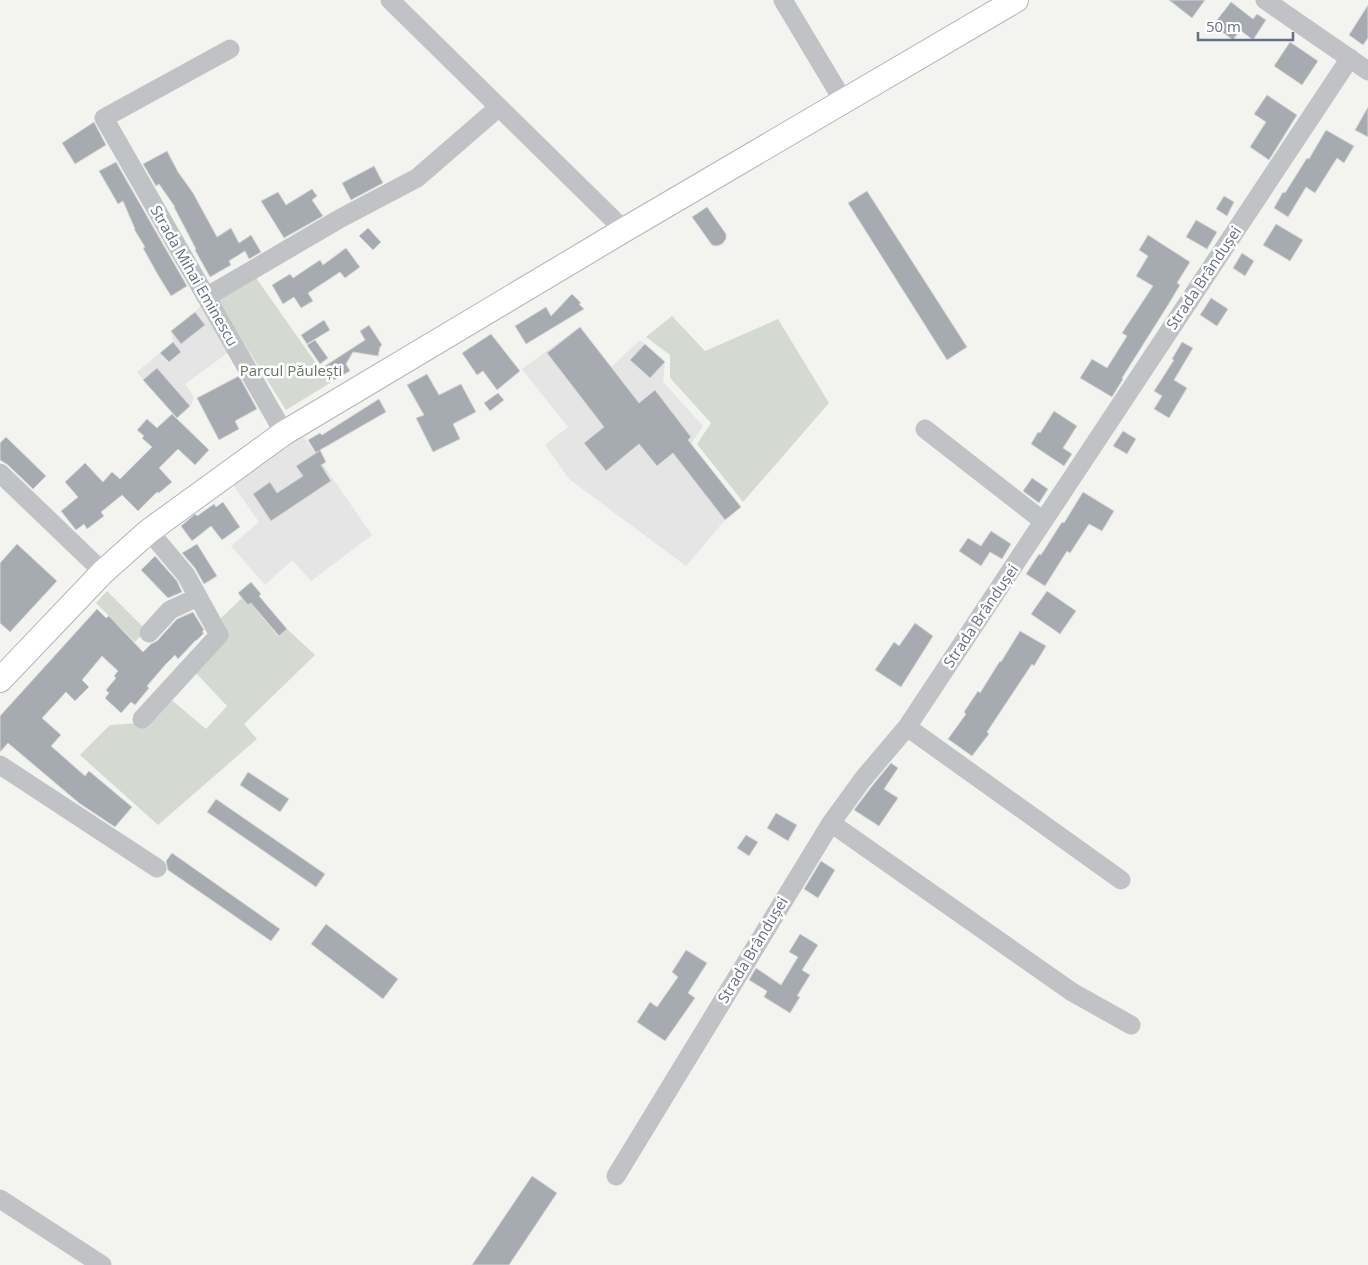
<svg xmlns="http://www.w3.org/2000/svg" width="1368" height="1265" font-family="'Open Sans',sans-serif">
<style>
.built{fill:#e4e5e4}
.green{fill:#d4dad2}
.building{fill:#a6abb2;stroke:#d5d5d3}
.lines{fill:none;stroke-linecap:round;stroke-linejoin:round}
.major-casing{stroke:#b1b4b8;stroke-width:26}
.minor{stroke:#c0c2c5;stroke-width:19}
.major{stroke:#fff;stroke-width:24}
.labels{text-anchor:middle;stroke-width:5;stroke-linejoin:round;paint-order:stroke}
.street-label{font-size:15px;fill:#66707e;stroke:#fff}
.park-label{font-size:15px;fill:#657664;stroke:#fff}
</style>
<rect width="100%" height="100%" fill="#f3f4f0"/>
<!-- built -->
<path class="built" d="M203 303 229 352 185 384 194 397 191 406 177 418 137 372 173 342 171 331 195 312Z
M580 327 611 367 640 340 665 362 663 382 703 426 691 444 741 507 725 520 686 566 569 479 545 445 568 427 522 369Z
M301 433 372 535 311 581 292 560 265 585 231 546 259 522 231 482Z"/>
<!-- green -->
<path class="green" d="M254 275 330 383 286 410 216 299Z
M672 316 705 351 778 319 829 403 743 502 697 444 711 423 670 378V355L646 337Z
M107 591 146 630 135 642 96 603Z
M242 598 255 599 258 612 278 636 287 629 315 655 244 724 257 739 158 825 80 755 110 725 141 723 167 696 206 729 227 706 194 671 225 639 221 618Z"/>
<!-- building -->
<path class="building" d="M1169 0H1205L1192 18Z
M1231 2 1253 19 1257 14 1266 20 1253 40 1240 30 1233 40 1213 25Z
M1368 5V38L1363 45 1349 35Z
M1290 42 1318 61 1302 85 1274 66Z
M1267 95 1297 115 1269 160 1250 147 1266 122 1254 114Z
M1368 107V137L1355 130Z
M94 122 106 145 75 164 62 143Z
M1326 130 1354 146 1344 163 1337 158 1315 193 1306 187 1288 217 1274 208 1283 192 1285 193 1307 158 1309 159Z
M167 151 178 172 193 193 217 237 231 228 239 243 251 235 261 252 249 259 245 251 229 261 231 265 210 277 195 250 196 249 174 207H175L159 184 156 186 143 164Z
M116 162 187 286 171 296 158 275 143 248 145 247 134 229H135L123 201 118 204 99 171Z
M374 166 383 183 351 200 342 183Z
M312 189 317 196 312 200 323 216 284 238 261 201 278 192 286 205Z
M867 191 967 347 947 360 848 203Z
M1224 196 1234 202 1227 216 1216 209Z
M707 207 726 234V239L722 244 717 246 712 245 692 217Z
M1196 220 1217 232 1207 249 1186 237Z
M1276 224 1303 240 1290 261 1263 245Z
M368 228 381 242 373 250 359 236Z
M1148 235 1190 262 1177 283 1180 285 1168 305 1122 378 1123 379 1112 397 1080 378 1092 359 1107 368 1127 336 1122 333 1153 286 1136 276 1148 256 1139 250Z
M346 248 360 267 345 278 340 272 308 293 313 301 301 308 294 297 283 304 272 285 290 274 293 278 320 260 323 265Z
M1242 253 1254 261 1245 276 1233 268Z
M572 294 581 303 579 304 584 309 526 344 515 326 546 307 551 316Z
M1211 298 1228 309 1217 326 1200 315Z
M195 312 205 325 181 344 171 331Z
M324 320 330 330 307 344 301 335Z
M369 325 382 345 380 347 378 356 353 352 346 364 350 371 334 380 325 366 365 340 360 331Z
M580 327 639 403 655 390 691 437 688 440 741 507 725 520 673 453 657 466 639 444 606 471 584 443 604 427 547 353Z
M491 334 520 371 497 390 483 371 477 375 462 353Z
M315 340 328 358 320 364 307 345Z
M173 342 181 352 169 362 160 353Z
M1182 342 1193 348 1174 380 1187 388 1169 418 1154 409 1162 396 1154 391 1174 360 1172 359Z
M645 344 665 362 650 378 630 360Z
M157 368 190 406 177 418 143 380Z
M427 374 439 395 461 384 476 412 453 424 460 439 433 452 416 418 424 415 407 385Z
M239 376 257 409 235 421 239 429 219 440 197 398Z
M498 393 504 400 490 411 484 403Z
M379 399 386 412 320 450 326 462 321 465 331 481 271 521 253 494 270 482 277 493 303 476 296 466 319 451 316 453 308 440 320 433 322 435Z
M1054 411 1077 426 1063 448 1072 454 1064 466 1031 444 1038 432 1040 433Z
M172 414 209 450 195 465 178 449 159 468 172 482 159 493 157 492 138 511 122 495 101 512 104 516 87 529 84 524 76 530 61 511 78 497 65 482 85 463 103 482 112 472 120 479 152 447 142 438 144 436 137 430 147 419 157 428Z
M1123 431 1136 439 1127 454 1113 446Z
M6 437 46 476 33 489 8 465 0 460V443Z
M1032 478 1048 489 1039 503 1023 491Z
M1083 492 1114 511 1102 531 1089 524 1070 553 1067 551 1045 586 1026 574 1039 554 1041 555 1062 522 1064 523Z
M223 502 240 527 222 540 211 526 192 541 181 526 195 514 197 516 214 504 216 507Z
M991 531 1011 544 1002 559 990 552 981 566 959 551 968 538 981 546Z
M17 544 57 581 10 632 0 623V563Z
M197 544 217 576 204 584 195 568 182 553Z
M155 556 177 581 182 592 168 598 141 570Z
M251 582 261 594 259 596 287 629 279 636 251 603 248 605 238 593Z
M1047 591 1076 611 1060 634 1031 614Z
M97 609 106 618 109 616 143 652 151 644 157 641 177 619 193 612 204 630 202 632 204 633 196 641V640L178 659 175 655 165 665 147 686 149 688 135 705 131 702 121 713 105 698 109 693 106 690 116 678 114 676 118 671 102 656 82 680 89 687 75 701 66 692 42 718 61 735 51 746 85 776 89 771 132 807 115 827 79 803 8 743 0 752V716Z
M915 623 933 636 901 687 875 670 894 642 899 646Z
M1020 631 1046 646 1034 666 1032 664 987 732 989 734 972 756 948 739 966 714 964 712 978 691 980 693 1000 661 1001 662Z
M891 763 898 768 884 789 898 798 879 826 854 810 872 786Z
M248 772 289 799 280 812 240 785Z
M216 799 325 874 316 887 207 812Z
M776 813 797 825 788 841 767 828Z
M746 835 758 842 749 856 737 848Z
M172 853 280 929 271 941 168 870 166 861Z
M821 861 835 870 818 898 804 889Z
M326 924 398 979 383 999 311 944Z
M800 934 818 945 802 970 810 975 797 996 800 997 790 1013 764 997 767 991 749 980 756 968 781 985 798 957 789 952Z
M686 950 707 963 688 993 695 998 665 1041 637 1022 650 1002 657 1007 678 977 672 972Z
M532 1176 557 1193 509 1265H472Z"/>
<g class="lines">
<defs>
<path id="major" d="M0 680 103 572 149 531 284 433 624 230 1016 0"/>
</defs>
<!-- major casing -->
<use href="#major" class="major-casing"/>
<!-- minor -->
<path class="minor" d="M390 0 624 230
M783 0 844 102
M1265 0 1368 71
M230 49 104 118 284 433
M206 297 341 218 417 178 499 107
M925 429 1043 521
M0 473 103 572
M149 633 170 610 198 597
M142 719 219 635 186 575 149 531
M907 727 1121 880
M0 765 157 868
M831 823 1072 992 1131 1025
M616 1176 831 823 863 779 907 727 1350 58
M0 1199 102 1265"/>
<!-- major -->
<use href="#major" class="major"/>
</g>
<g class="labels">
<!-- street labels -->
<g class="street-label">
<text transform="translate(194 276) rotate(60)" y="5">Strada Mihai Eminescu</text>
<text transform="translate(1204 278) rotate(-56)" y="5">Strada Brândușei</text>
<text transform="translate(981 616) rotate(-56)" y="5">Strada Brândușei</text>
<text transform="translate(753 950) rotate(-59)" y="5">Strada Brândușei</text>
</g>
<!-- park labels -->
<g class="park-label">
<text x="291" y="376">Parcul Păulești</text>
</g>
</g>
<!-- scale -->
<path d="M1198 32v8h95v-8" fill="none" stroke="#66707e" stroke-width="2.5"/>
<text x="1206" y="32" font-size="15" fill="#66707e" stroke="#ffffff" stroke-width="4" paint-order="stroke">50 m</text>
</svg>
